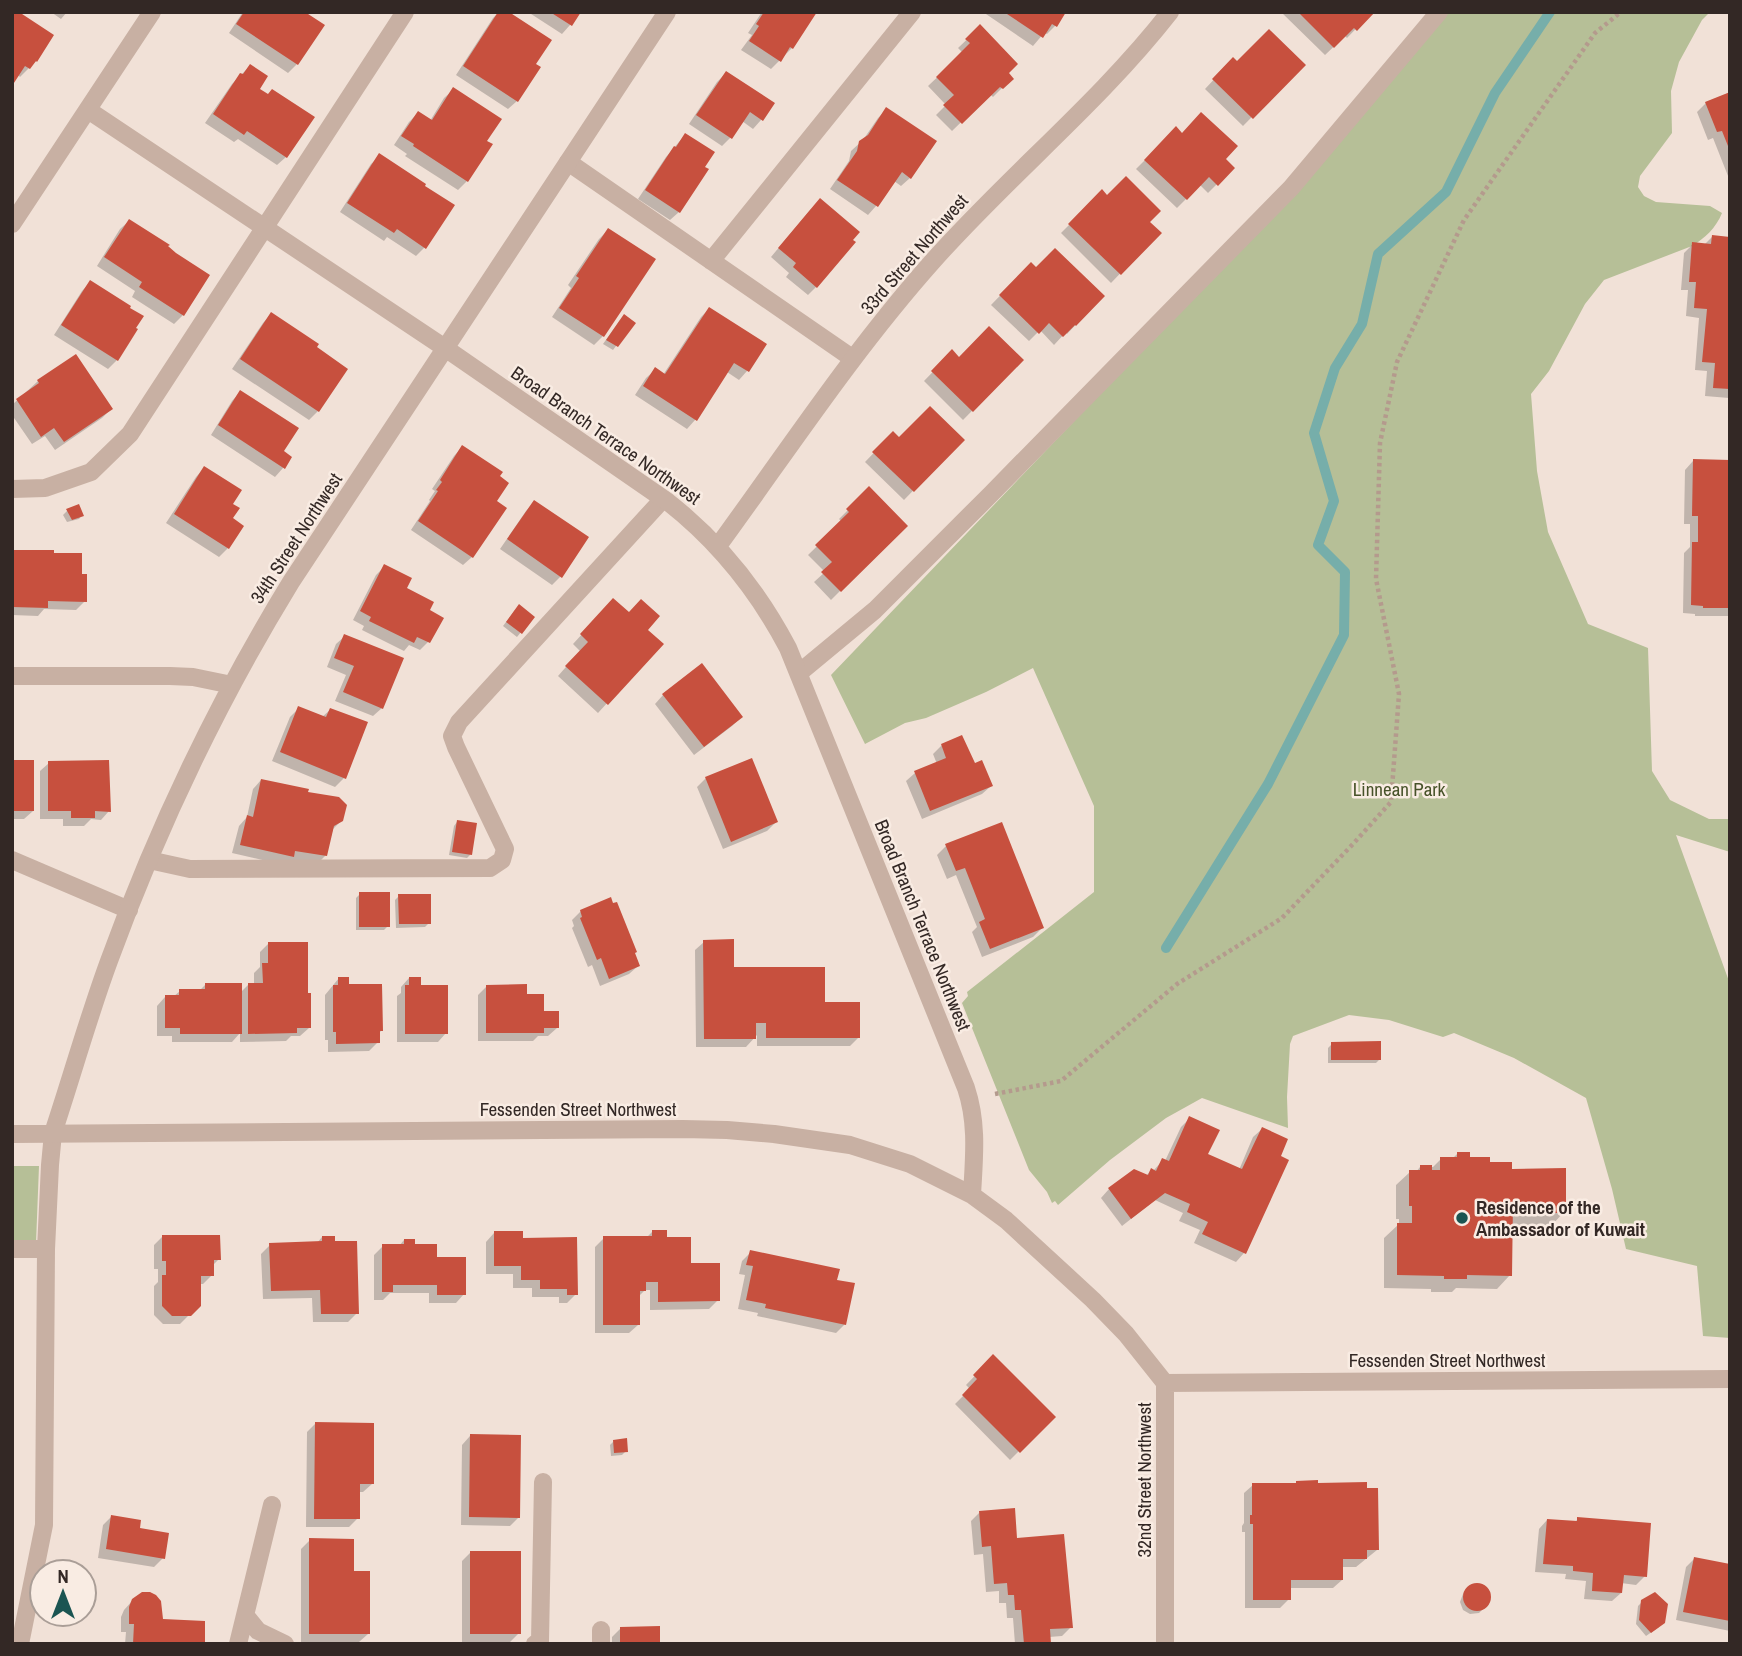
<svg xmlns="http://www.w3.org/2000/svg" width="1742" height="1656" font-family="'Archivo Narrow',sans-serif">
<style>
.green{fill:#b6bf97}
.shadow{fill:#0003}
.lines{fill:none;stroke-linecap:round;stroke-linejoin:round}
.stream{stroke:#76aeaa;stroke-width:10}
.building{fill:#c7503e}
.path{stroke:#b49a8d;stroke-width:4.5;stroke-dasharray:3.5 3.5;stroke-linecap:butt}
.lane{stroke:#c8b0a3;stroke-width:18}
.street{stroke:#c8b0a3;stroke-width:18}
.poi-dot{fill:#1b5552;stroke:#f9ece3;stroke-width:2.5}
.labels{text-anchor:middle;stroke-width:5;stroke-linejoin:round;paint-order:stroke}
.street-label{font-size:19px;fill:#332825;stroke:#f9ece3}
.park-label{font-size:19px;fill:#475229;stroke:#f9ece3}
.poi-label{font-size:19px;font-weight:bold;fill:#332825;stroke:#f9ece3;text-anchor:start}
</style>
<rect width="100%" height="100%" fill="#f1e1d7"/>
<!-- green -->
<path class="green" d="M1431 12H1710L1702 20 1679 62 1671 91 1672 133 1640 176 1638 187 1644 196 1656 202 1710 206 1722 213C1716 228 1705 238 1692 246L1604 280 1585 304 1549 371 1531 394 1537 471 1548 532 1588 624 1648 648 1652 771 1670 800 1709 819H1730V852L1676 835 1730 984V1338L1703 1336 1697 1266 1626 1249 1612 1189 1586 1098 1514 1058 1454 1033 1443 1037 1389 1020 1349 1015 1293 1036 1290 1044 1287 1097 1288 1128 1202 1098 1166 1118 1110 1160 1058 1205 1055 1201 1052 1203 1047 1192 1029 1170 962 1003 968 996 967 992 1094 892V806L1033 668 986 692 926 718 905 723 865 744 831 675 1283 203Z
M12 1166H39L36 1243H12Z"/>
<!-- shadow -->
<path class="shadow" d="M12 12 36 61 20 77 18 75Z
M51 12H67L61 19Z
M243 12H302L297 64 288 73 229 33Z
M499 12 534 65 517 101 508 109 456 75 493 18Z
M528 12H579L570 25 562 34Z
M762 12H815L792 48 771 69 741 50 752 35 748 33Z
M983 12H1064L1055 26 1047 34 1044 33 1033 46Z
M1281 12H1372L1347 38 1345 36 1325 55Z
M980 27 1006 74 1011 79 993 97 990 94 952 131 936 115 946 105 928 86 963 53 958 48Z
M1233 59 1237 63 1303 65 1243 126 1205 89Z
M250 66 258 89 286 157 277 165 238 139 234 142 205 123 232 84Z
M726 73 772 104 761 120 753 129 742 121 731 137 722 146 689 124 717 82Z
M453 90 485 141 467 181 458 190 405 156 407 154 394 145 409 122 418 113 430 121 444 98Z
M1730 93V181L1713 138 1708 140 1697 112 1706 103Z
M886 110 910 178 901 186 894 181 876 206 868 215 830 189 849 161 851 151 863 140 878 118Z
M1176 129 1182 135 1224 159 1233 168 1208 193 1200 185 1177 208 1136 169Z
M685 135 679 212 670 220 638 199 666 157Z
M380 156 423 186 424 248 416 256 387 237 384 241 340 212 371 164Z
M1102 192 1107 197 1147 222 1159 233 1111 283 1061 233Z
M811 209 816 287 808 295 786 277 789 273 771 257Z
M129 221 183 315 174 324 132 297 135 291 97 266 120 229Z
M608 230 603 336 594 345 552 317 571 288 568 285 599 239Z
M1712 237 1730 238 1729 398 1705 396 1707 371 1695 370 1699 318 1686 316 1688 290H1681L1684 253 1693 244 1704 245Z
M1031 264 1036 269 1103 296 1067 334 1066 332 1054 345 1040 330 1029 341 991 305Z
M90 282 128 308 117 360 108 369 54 335 82 291Z
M709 309 764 345 747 371 739 380 727 372 695 420 687 429 635 395 646 378 655 370 663 375 701 317Z
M271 314 314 348 345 369 318 411 309 420 232 369 263 323Z
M620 320 633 323 613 350 603 344Z
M952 352 959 359 1022 360 963 420 924 381Z
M38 381 111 409 102 418 55 450 45 436 32 444 12 415V405Z
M240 392 282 452 283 468 275 477 211 435 232 401Z
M893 433 899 439 962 440 904 500 865 462Z
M462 447 495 502 472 557 463 565 411 530 430 501 429 500 435 491 432 489 454 456Z
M1693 461 1730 462V616H1695V614L1683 613 1684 553 1690 547V524H1684L1685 470Z
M204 468 231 504 228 548 219 557 166 523 196 477Z
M869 489 905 526 831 600 814 582 825 572 808 555 842 522 839 519Z
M534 502 561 576 552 585 500 549 526 511Z
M78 506 82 515 79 519 67 522 63 515 67 511Z
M12 551 85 601 76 610 44 609 38 616 12 615Z
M385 566 404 589 428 611V642L420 650 409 645 404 651 362 630 364 626 353 620 376 575Z
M605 609 629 614 661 644 598 713 558 676 580 651 573 644Z
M515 610 533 617 517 637 503 626Z
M345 636 382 708 373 716 335 701 346 675 327 667 336 644Z
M663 695 741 717 732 726 694 755 655 704Z
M299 708 322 717 330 710 344 778 335 787 272 761 290 717Z
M942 745 974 766 991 786 982 794 922 819 906 781 915 773 937 764 933 754Z
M12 762 33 811 24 819H12Z
M49 763 109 811 101 820 91 819 84 826H63V819H40V771Z
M706 778 776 822 767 831 723 849 697 787Z
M261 780 306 793 342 820 333 829 326 855 317 864 289 860 284 865 232 853 239 826 247 817 253 789Z
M457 822 471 854 467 858 449 855 454 826Z
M946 846 1042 928 1033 937 982 957 972 932 977 927 956 875 947 879 937 855Z
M360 894 388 926 384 930H356V898Z
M399 896 429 923 425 927 396 928 395 900Z
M581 911 633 953 638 966 629 974 600 986 592 965 588 967 572 928 574 926 572 920Z
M704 942 733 969 824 1004 859 1037 850 1046H757V1035L746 1047H696L695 950Z
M269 943 309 1028 300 1036H291L286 1041 240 1042V1033L232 1042H172V1036H157V1006L165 997H173L180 991H199L205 985 240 993 248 985H254V973L260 967V952Z
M339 978 347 986 381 1031 378 1034V1042L369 1051 328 1052V1040H325V995Z
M409 978 419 987 446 1033 438 1042H397V996L401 993V987Z
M487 986 525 996 557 1028 548 1036H538L533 1041H478V995Z
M1332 1044 1380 1059 1376 1063H1328V1048Z
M1190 1118 1206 1155 1239 1170 1253 1137 1262 1129 1278 1156 1287 1160 1244 1253 1236 1262 1194 1243 1200 1230 1179 1221 1183 1213 1155 1200 1122 1226 1101 1198 1109 1189 1146 1176 1151 1170 1153 1171 1163 1160 1165 1161 1181 1127Z
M1458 1153 1468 1159 1510 1170 1564 1212 1551 1226H1511L1510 1275 1497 1289 1456 1288 1452 1292H1431V1289L1384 1288V1238L1399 1224V1219H1396V1185L1410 1172H1416L1420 1167H1433L1441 1159H1452Z
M652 1232 665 1239 690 1265 718 1300 709 1309 650 1310V1290H645L638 1297V1325L629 1333H595V1247L604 1238H646Z
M494 1233 521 1240 576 1294 567 1303H559V1297H532V1288H513V1274H486V1242Z
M163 1236 219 1259 212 1266V1275L203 1284H199V1305L180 1324H163L154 1315V1286L158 1282V1269H154V1245Z
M322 1237 357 1313 348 1322H313L312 1298 263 1299 261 1254 270 1245 317 1243Z
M404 1240 436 1259 464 1294 456 1303H429V1293H390L383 1300H374V1255L383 1246H399Z
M751 1252 835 1281 845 1324 836 1333 757 1316 758 1313 738 1309 745 1275 739 1274 742 1261Z
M993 1357 1053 1417 1010 1460 955 1404 970 1389 966 1385Z
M315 1424 372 1484 363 1492H358V1518L349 1527H306L307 1432Z
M470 1436 519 1517 510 1526 461 1525 462 1445Z
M614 1441 626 1451 622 1455 611 1456 610 1445Z
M1253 1485H1316L1377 1550 1356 1567H1342V1580L1333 1588H1289V1599L1280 1608H1245V1532H1242V1526L1244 1523V1493Z
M980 1512 1071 1627 1062 1636 1049 1637V1644H1015L1013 1618H1007L1006 1603H999V1591L986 1592 983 1554 974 1555 971 1521Z
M112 1516 138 1529 163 1558 154 1567 98 1558 103 1525Z
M1578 1519 1645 1576 1636 1585 1621 1583V1593L1612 1601 1584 1599 1586 1581 1565 1579 1566 1574 1535 1572 1539 1529 1547 1520 1574 1523Z
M310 1540 353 1573 368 1634 359 1642H301V1549Z
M470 1553 519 1633 510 1642H462V1561Z
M1695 1558 1727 1565 1730 1562V1631L1676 1620 1686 1567Z
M1476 1585 1484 1586 1487 1589 1490 1597 1487 1605 1479 1613 1470 1614 1463 1610 1460 1602 1463 1594 1467 1589Z
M133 1600 161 1621 203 1644H125L126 1632H121V1617L124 1610Z
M1642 1602 1659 1627 1646 1636 1636 1624 1638 1606Z
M620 1629 658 1644H612V1637Z"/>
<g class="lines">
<!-- stream -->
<path class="stream" d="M1166 948 1268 784 1344 635 1345 572 1318 545 1334 501 1314 433 1335 368 1362 324 1378 254 1446 192 1495 93 1550 12"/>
</g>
<!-- building -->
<path class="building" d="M12 12H19L54 35 37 62 36 61 30 69 25 66 12 86Z
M244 12H305L325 25 298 65 236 24Z
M498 12H509L552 40 536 64 541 67 518 102 463 66Z
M550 12H581L572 26Z
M764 12H817L793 49 790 47 781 62 749 41 759 26 756 24Z
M1004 12H1066L1057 27 1052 24 1043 38Z
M1298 12H1375L1357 31 1354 28 1334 48Z
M980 24 1018 64 1009 73 1014 79 1003 89 1000 87 962 124 943 105 954 95 936 77 970 43 965 39Z
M1269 29 1306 65 1253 119 1212 79 1233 57 1237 61Z
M250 64 268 76 260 89 268 94 272 89 315 117 287 158 247 131 244 135 213 114 240 73 243 74Z
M726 71 775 103 763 121 750 112 732 139 696 115Z
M453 87 502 119 487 141 493 144 468 182 413 146 414 144 401 136 418 111 432 120Z
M1730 92V151L1722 131 1717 132 1705 102Z
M886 107 937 141 911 179 902 172 878 207 837 180 857 151 859 141 868 135Z
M1201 112 1238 146 1226 159 1235 168 1218 186 1209 177 1187 200 1144 160 1176 126 1182 133Z
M685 133 715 152 705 167 709 169 680 213 645 190 674 146 676 147Z
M379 153 426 184 425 186 455 205 426 249 397 229 394 233 347 203Z
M1126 176 1161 211 1150 222 1162 233 1121 275 1068 224 1102 189 1107 195Z
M820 198 860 232 853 240 856 242 817 288 793 267 796 263 778 248Z
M129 219 170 245 168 246 176 253 210 275 184 316 139 287 142 282 104 257Z
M608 228 656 259 604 337 559 308 579 278 576 276Z
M1712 235 1730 237V389L1713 388 1715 363 1702 362 1707 309 1694 308 1696 282H1689L1692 242 1711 244Z
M1055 248 1105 296 1076 326 1075 325 1063 337 1049 323 1039 334 999 295 1031 262 1036 267Z
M90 280 131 306 130 308 144 316 136 328 138 329 118 361 61 325Z
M709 307 767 344 749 372 734 363 697 421 643 386 655 367 665 374Z
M271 312 319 344 317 347 348 369 319 412 240 359Z
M624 314 636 323 618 347 606 340Z
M989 326 1024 360 973 412 931 371 952 349 959 357Z
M76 354 113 409 64 442 54 428 41 437 16 399 39 383 37 380Z
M240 390 299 428 284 451 292 457 285 469 218 425Z
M930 406 965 440 914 492 872 452 893 431 899 437Z
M462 445 503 472 500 476 509 483 497 501 507 508 473 558 418 521 438 491 436 490 442 482 440 480Z
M1693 459 1730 460V608H1703V606L1691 605 1692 542H1698V516H1692Z
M204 466 242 490 233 504 240 508 233 518 244 526 229 549 174 514Z
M869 486 908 526 841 592 821 572 832 562 815 545 849 512 846 509Z
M534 500 589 537 562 578 507 539Z
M79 504 84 516 72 520 66 509Z
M12 550H54V553H82V574H87V602L48 601V608L12 607Z
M384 564 412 578 407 588 434 602 430 610 444 618 430 643 417 637 414 643 369 621 371 617 360 611Z
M613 598 629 612 641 599 660 616 648 630 664 644 608 705 565 666 588 642 580 634Z
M519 604 535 617 522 634 506 622Z
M344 634 404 658 383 709 343 692 354 666 334 658Z
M702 663 743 717 704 747 662 694Z
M298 706 326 717 330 708 368 722 346 779 280 752Z
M962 735 975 763 982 760 993 786 930 811 914 771 946 758 941 744Z
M752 758 778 822 731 842 705 777Z
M12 760H34V811H12Z
M109 760 111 812 95 811V818H71V811H48V761Z
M261 779 309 789 308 792 339 797 347 805 343 821 334 826 327 856 295 851 294 857 240 845 247 815 253 817Z
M457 820 477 823 472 855 452 852Z
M1002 822 1044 928 990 949 979 922 985 919 965 868 956 871 945 844Z
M359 892H390V927H359Z
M398 894H431V924H399Z
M611 897 613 903 617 902 637 952 635 953 640 966 609 979 601 958 597 960 580 918 582 917 580 910Z
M734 939V967H825V1002H860V1038H766V1023H756V1039H704L703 940Z
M268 942H308V993H311V1028H297V1033L248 1034V983H263L262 963H268Z
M338 977H349V984H382L383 1031H380V1043L336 1044V1032H333V985H338Z
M409 977H421V985H448V1034H405V985H409Z
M205 983H242V1034H180V1028H165V995H179V989H205Z
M527 984V994H544V1011H559V1028H544V1033H486V985Z
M1381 1041V1060H1331V1042Z
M1189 1116 1220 1130 1208 1154 1242 1169 1262 1127 1288 1139 1281 1156 1289 1160 1246 1254 1202 1234 1208 1222 1187 1212 1190 1204 1165 1193 1131 1219 1108 1188 1134 1169 1148 1175 1151 1168 1156 1171 1162 1158 1169 1161Z
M1457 1152H1470V1157H1490V1162H1512V1169L1566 1168V1213H1522L1523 1202H1513L1512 1276 1467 1275V1279H1444V1276L1397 1275V1223H1412V1206H1409V1170H1420V1165H1432V1170H1440V1157H1457Z
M652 1230H667V1237H691V1263H720V1301L658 1302V1282H646V1291H640V1325H603V1236H652Z
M494 1231H523V1238L577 1237 578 1295H567V1289H540V1280H521V1266H494Z
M162 1235H220L221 1260H214V1276H201V1306L191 1316H172L162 1306V1275H166V1261H162Z
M322 1236H335V1241H357L359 1314H321L320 1290 271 1291 269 1243 322 1241Z
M404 1239H415V1244H437V1257H466V1295H437V1285H393V1292H382V1244H404Z
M750 1250 840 1269 837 1280 855 1283 846 1325 765 1308 766 1304 746 1300 753 1266 746 1265Z
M993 1354 1056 1417 1020 1453 962 1395 977 1379 973 1375Z
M315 1422 374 1423V1484H360V1519H314Z
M470 1434 521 1435 520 1518 469 1517Z
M627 1438 628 1452 614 1453 613 1440Z
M1318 1480V1483L1367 1482V1488H1378L1379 1550H1367V1559H1343V1580H1291V1600H1253V1524H1250V1515H1252V1483H1296V1481Z
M1015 1508 1017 1538 1064 1534 1073 1628 1050 1629 1051 1644H1024L1021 1610H1015L1014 1595H1008L1007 1583 994 1584 991 1546 982 1547 979 1511Z
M111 1515 141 1520 140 1528 169 1533 165 1559 106 1549Z
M1577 1517 1651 1523 1647 1577 1624 1575 1622 1593 1592 1591 1593 1573 1573 1571V1566L1543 1564 1547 1519 1577 1521Z
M309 1538 354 1539V1571H370V1634H309Z
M470 1551H521V1634H470Z
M1694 1557 1730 1564V1621L1683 1612Z
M1463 1597a14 14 0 1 1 28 0a14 14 0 1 1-28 0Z
M142 1592H150L156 1595 161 1601 163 1619 205 1621V1644H133L134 1624H129V1607L132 1599Z
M1655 1592 1668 1604 1665 1623 1651 1633 1639 1620 1641 1600Z
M660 1626V1644H620V1627Z"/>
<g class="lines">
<!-- path -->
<path class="path" d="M995 1094 1061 1081 1177 984 1282 918 1353 844 1391 802 1399 694 1376 579 1380 443 1397 362 1464 220 1595 33 1621 12"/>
<!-- lane -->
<path class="lane" d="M568 162 852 358
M711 261 912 12
M12 489 45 488 91 472 130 434 405 12
M799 673 875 610 991 494 1291 188 1439 12
M12 860 129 910
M149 860 190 869 490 868 502 860 505 849 456 747 452 736 459 722 663 499
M12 1249H46
M245 1615 258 1631 285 1644
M601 1630V1644
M20 1644 44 1525 46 1249 50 1165 53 1133
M238 1644 272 1505
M535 1644 540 1641 543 1482"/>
<!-- street -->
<path class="street" d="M88 110 445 348 668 502C719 542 758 591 788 648L966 1088C978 1124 974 1158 972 1195
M12 224 152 12
M718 546C788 450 853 351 932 262 1008 176 1099 103 1170 12
M12 676H170L193 677 232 685
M53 1133C72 1076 88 1018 109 961 157 829 218 701 291 582L667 12
M12 1134 683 1129 727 1130 774 1134 850 1145 910 1164 972 1195 1006 1220 1093 1300 1126 1334 1165 1383V1644
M1165 1383 1730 1379"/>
</g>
<!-- markers -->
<circle class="poi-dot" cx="1462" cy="1218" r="7"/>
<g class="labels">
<!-- street labels -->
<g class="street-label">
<text transform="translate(914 254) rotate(-49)" y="7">33rd Street Northwest</text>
<text transform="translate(606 435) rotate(35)" y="7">Broad Branch Terrace Northwest</text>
<text transform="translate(296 538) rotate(-57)" y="7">34th Street Northwest</text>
<text transform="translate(923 925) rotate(68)" y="7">Broad Branch Terrace Northwest</text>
<text x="578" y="1116">Fessenden Street Northwest</text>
<text x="1447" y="1367">Fessenden Street Northwest</text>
<text transform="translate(1144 1480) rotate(-90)" y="7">32nd Street Northwest</text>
</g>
<!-- park labels -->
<g class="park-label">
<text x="1399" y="796">Linnean Park</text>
</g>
<!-- poi labels -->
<g class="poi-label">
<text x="1476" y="1214">Residence of the<tspan x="1476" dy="22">Ambassador of Kuwait</tspan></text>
</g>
</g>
<!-- border -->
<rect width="1742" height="1656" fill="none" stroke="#332825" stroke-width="28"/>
<!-- north arrow -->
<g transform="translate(63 1593)"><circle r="33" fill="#f9ece3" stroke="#aa9e97" stroke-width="2"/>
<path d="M0-5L12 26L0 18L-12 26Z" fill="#1b5552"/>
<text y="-10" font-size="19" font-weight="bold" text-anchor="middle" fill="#332825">N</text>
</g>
</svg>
